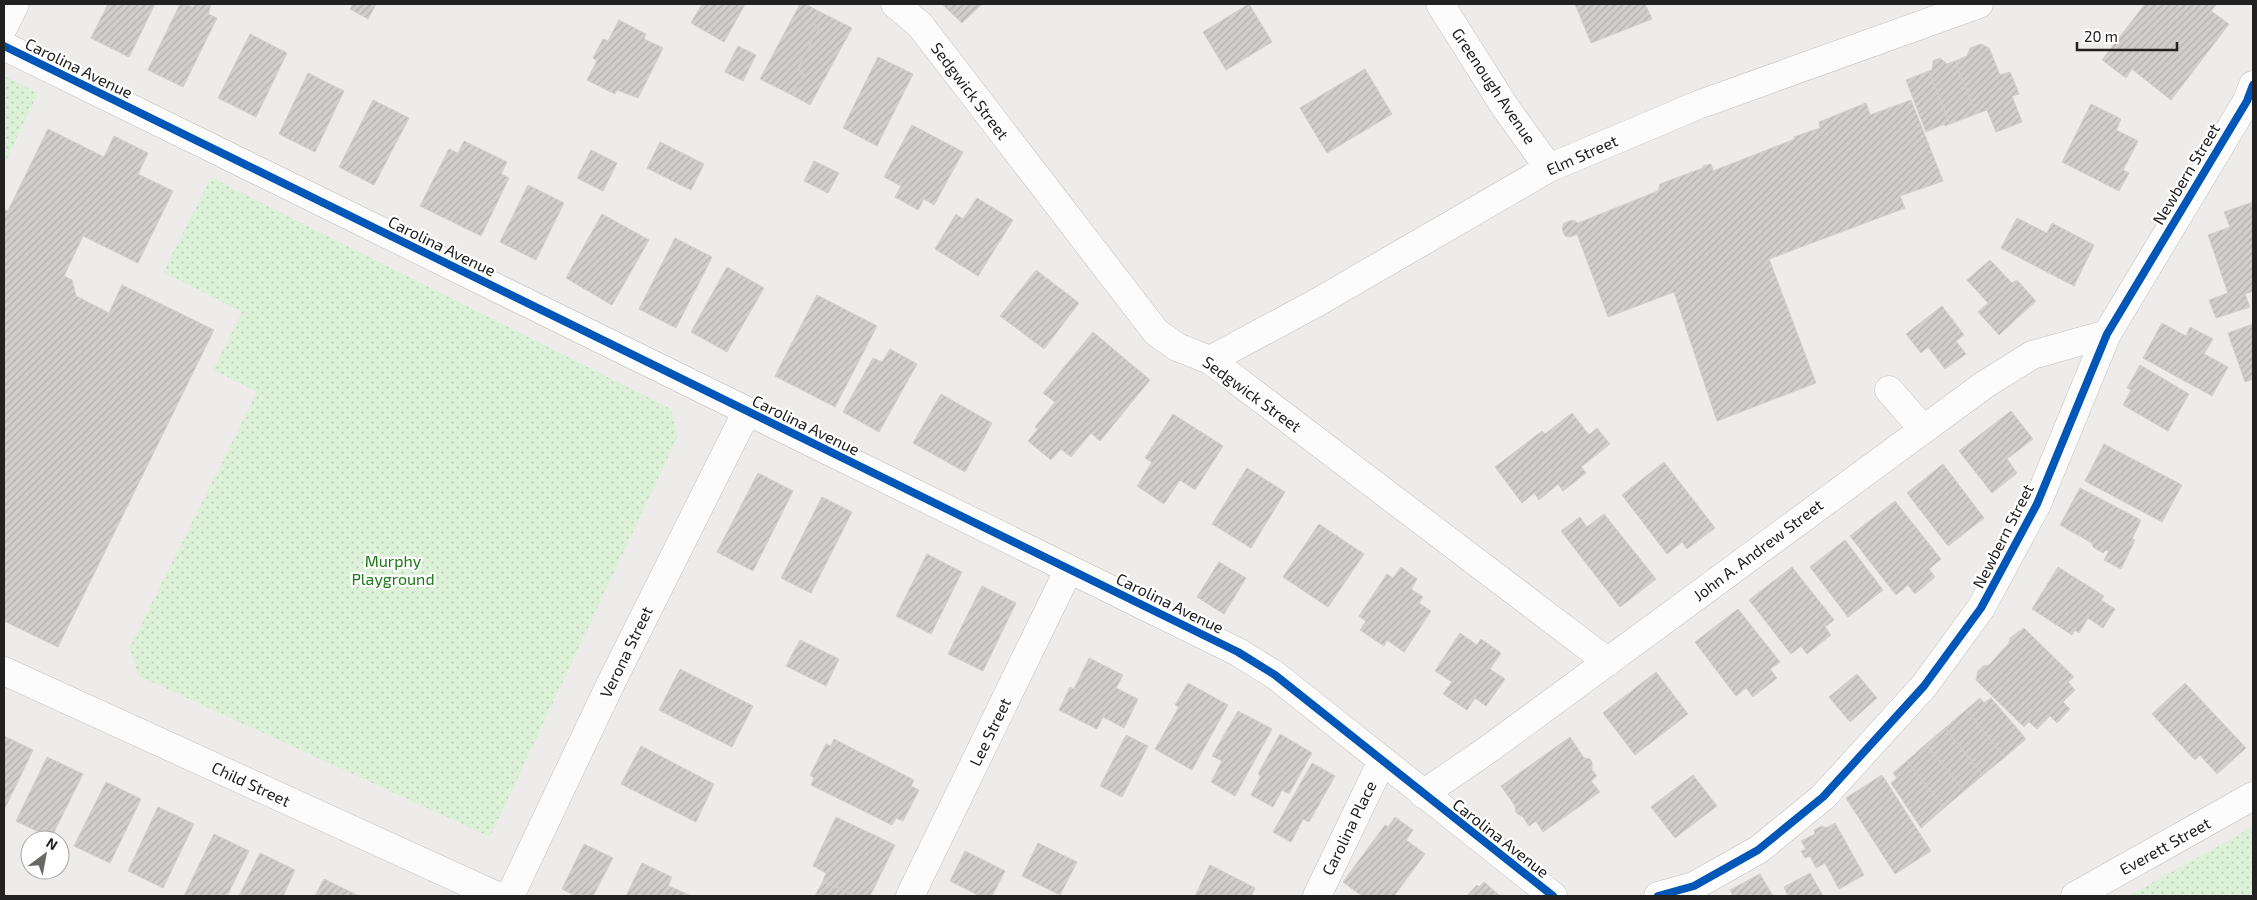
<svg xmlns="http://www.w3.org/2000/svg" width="2257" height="900" font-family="'Exo 2',sans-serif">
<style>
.park{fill:url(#park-dots)}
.building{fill:url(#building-hatch);stroke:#d1cecc}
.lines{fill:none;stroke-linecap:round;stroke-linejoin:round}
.minor-casing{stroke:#c2c1c0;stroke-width:29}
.minor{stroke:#fcfcfc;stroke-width:28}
.cycleway-casing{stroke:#fff;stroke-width:11}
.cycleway{stroke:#0057b8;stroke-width:8}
.labels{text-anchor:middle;stroke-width:4.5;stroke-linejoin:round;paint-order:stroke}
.street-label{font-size:16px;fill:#212121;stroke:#fff}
.park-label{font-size:16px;fill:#1c7816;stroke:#fff}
</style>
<defs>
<pattern id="park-dots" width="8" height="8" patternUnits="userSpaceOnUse" patternTransform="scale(1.25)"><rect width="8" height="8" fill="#dcf1d8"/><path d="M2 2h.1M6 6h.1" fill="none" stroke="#bcceb9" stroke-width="1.8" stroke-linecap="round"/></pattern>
<pattern id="building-hatch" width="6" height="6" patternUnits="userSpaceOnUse" patternTransform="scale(1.25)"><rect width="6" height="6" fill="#d1cfcd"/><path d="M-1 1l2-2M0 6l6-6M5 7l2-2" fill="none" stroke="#b3b1b0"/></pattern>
</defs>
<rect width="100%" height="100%" fill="#eeecea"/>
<!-- park -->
<path class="park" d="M4 76 38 93 4 165Z
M211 177 671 409 678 436 490 837 139 676 129 649 257 392 213 370 242 312 163 272Z
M2253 826V896H2128L2249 829Z"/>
<!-- building -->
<path class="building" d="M108 4H155L129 57 91 38Z
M180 4H186L193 7 195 4H211L208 14 217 18 183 87 148 70Z
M353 4H376L368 19 350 9Z
M702 4H745L724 42 691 23Z
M800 4H805L820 12 814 24 819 28 797 69 804 73 792 95 760 79Z
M942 4H982L962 23Z
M1249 4 1272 42 1226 70 1203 32Z
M1575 4H1645L1652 19 1591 43Z
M2145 4H2217L2211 11 2229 24 2171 100 2132 69 2126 78 2102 60Z
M820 12 852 28 810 105 792 95 804 73 797 69 819 28 814 24Z
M619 20 646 34 644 39 663 48 638 98 617 90 615 94 587 80 597 61 593 58 603 39 608 41Z
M250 34 287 53 256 117 218 98Z
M1981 44 1989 48 2000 75 2010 72 2019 94 2012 96 2022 122 1996 132 1987 110 1976 114 1955 61 1967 56 1970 48Z
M738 46 756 55 743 81 725 72Z
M878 57 913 74 877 146 843 128Z
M1940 58 1947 64 1955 61 1976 114 1950 124 1929 71 1932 70 1933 61Z
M1365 69 1392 114 1327 153 1300 108Z
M1929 71 1950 124 1945 126 1944 124 1926 132 1906 80Z
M308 73 344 91 315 152 279 134Z
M373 100 409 118 374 185 339 167Z
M1911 100 1943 181 1900 196 1905 208 1769 259 1816 383 1717 421 1674 292 1608 317 1577 234 1570 237 1565 236 1562 229 1564 223 1573 220 1578 223 1658 191 1660 184 1703 168V166L1711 164 1713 171 1795 139 1794 137 1820 128 1819 122 1866 103 1870 115Z
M2091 104 2121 119 2116 130 2138 141 2123 170 2129 173 2119 191 2062 162Z
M912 125 963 152 934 205 924 199 918 210 895 197 901 186 884 177Z
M48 129 104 157 114 136 148 153 138 174 173 191 138 263 83 236 64 276 72 280 76 296 109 313 122 285 214 330 58 647 4 621V209L8 211Z
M464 141 507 162 501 174 509 178 481 236 420 206 449 149 458 153Z
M660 142 704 164 691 190 647 168Z
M591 150 617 163 603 191 577 178Z
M814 161 839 173 828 193 804 181Z
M528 185 564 203 536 260 500 242Z
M977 198 1013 220 978 276 935 249 956 214 963 219Z
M2253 202V291L2245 294 2250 307 2216 318 2209 300 2228 293 2208 235 2230 227 2224 212Z
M602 214 649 240 612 305 566 278Z
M2017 218 2047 233 2052 223 2094 245 2074 286 2001 248Z
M675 238 712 257 676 328 639 309Z
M1990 260 2012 283 2017 280 2036 301 1999 335 1978 312 1988 303 1967 280Z
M727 267 764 288 727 352 691 332Z
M1036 270 1079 303 1044 349 1000 316Z
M817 295 877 326 835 407 775 376Z
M1942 306 1964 335 1956 341 1966 354 1945 369 1928 347 1921 353 1906 334Z
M2162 323 2186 336 2190 327 2213 339 2204 354 2228 367 2212 396 2143 358Z
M2253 324V379L2245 382 2228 333Z
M1093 332 1150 380 1100 441 1091 433 1071 457 1061 449 1051 460 1028 441 1038 429 1035 427 1055 402 1043 393Z
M890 349 917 364 879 432 843 412 873 358 882 362Z
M2140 365 2189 394 2168 431 2123 405 2131 390 2127 388Z
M941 394 992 423 965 472 913 443Z
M2011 411 2033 439 2007 459 2017 473 1992 493 1959 451Z
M1572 413 1589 435 1597 428 1610 444 1581 467 1586 473 1563 491 1558 484 1539 500 1534 493 1522 503 1495 467 1542 431 1545 434Z
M1173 414 1223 446 1195 490 1180 480 1164 504 1137 486 1152 462 1145 458Z
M2104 444 2182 485 2162 522 2085 481Z
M1664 462 1715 528 1687 549 1682 542 1667 554 1622 495Z
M1943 464 1984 518 1948 546 1907 493Z
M1247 468 1285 492 1251 548 1212 524Z
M758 473 793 491 753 571 717 552Z
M2080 488 2141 520 2132 539 2135 540 2121 569 2104 560 2109 551 2106 550 2103 553 2093 547 2092 543 2060 525Z
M822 497 852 512 811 593 781 578Z
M1895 501 1941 559 1929 569 1935 577 1915 594 1908 585 1896 595 1850 536Z
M1604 514 1656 579 1620 607 1561 531 1580 517 1587 527Z
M1319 524 1364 554 1328 607 1283 577Z
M1845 540 1883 590 1848 617 1810 567Z
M927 554 962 572 931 634 896 616Z
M1219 562 1246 578 1224 614 1197 597Z
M1401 567 1417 579 1411 589 1423 597 1419 603 1431 611 1404 652 1387 640 1384 646 1360 630 1366 621 1359 616 1387 574 1393 578Z
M1792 567 1834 620 1825 627 1831 635 1807 654 1801 646 1791 654 1749 600Z
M2058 567 2104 596 2101 600 2115 609 2103 628 2088 618 2079 633 2075 630 2072 635 2032 609Z
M982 586 1016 603 983 671 948 654Z
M1738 609 1780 662 1770 669 1777 678 1753 697 1746 688 1736 696 1695 642Z
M2024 628 2074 677 2068 682 2075 690 2063 702 2070 709 2057 723 2050 716 2037 729 2029 722 2024 727 1976 680 1978 671 1983 666 1989 665 2009 643 2010 638Z
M1460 633 1477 645 1481 639 1501 653 1490 669 1505 679 1486 706 1475 698 1467 710 1443 694 1452 682 1435 671Z
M800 640 839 659 826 686 786 666Z
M1089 658 1123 675 1116 688 1138 699 1124 728 1103 717 1097 729 1059 710 1070 687 1074 689Z
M680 669 753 706 732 747 659 710Z
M1656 672 1688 714 1635 755 1603 713Z
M1857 674 1877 698 1850 722 1829 697Z
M1188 683 1228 705 1192 770 1155 749 1179 707 1175 705Z
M2185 683 2246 748 2217 774 2200 755 2195 760 2152 714Z
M1980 698 1984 703 1991 698 2026 739 2005 757 1966 710Z
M1966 710 2005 757 1983 775 1945 728Z
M1238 711 1272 729 1235 796 1211 782 1222 761 1212 756Z
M1945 728 1983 775 1964 791 1926 744Z
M1280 734 1312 753 1289 794 1282 790 1273 807 1251 795 1261 776 1258 774Z
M1126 735 1148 746 1122 797 1100 786Z
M4 736 33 750 4 810Z
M1570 737 1584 758 1590 759 1592 762V770L1597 776 1591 781 1600 792 1543 832 1536 821 1529 826 1523 817 1516 813 1515 806 1501 786Z
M834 739 914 780 911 786 919 790 903 821 896 818 892 825 811 785 814 778 810 775 826 744 831 746Z
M1926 744 1964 791 1944 808 1907 761Z
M641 746 714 784 696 822 621 784Z
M47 757 83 774 51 838 16 821Z
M1907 761 1944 808 1921 828 1891 783 1897 778 1893 773Z
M1312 763 1335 776 1309 822 1303 819 1291 842 1273 832Z
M1693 775 1717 806 1675 838 1651 807Z
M1882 775 1931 851 1895 874 1846 798Z
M106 782 141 799 110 863 74 846Z
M158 807 194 824 163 888 128 871Z
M836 817 895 845 870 896H855L823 881 826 873 813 866Z
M1395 817 1413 830 1406 840 1425 854 1394 896H1362L1343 882 1385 825 1388 827Z
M1835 823 1864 875 1839 889 1825 863 1816 868 1810 856 1805 858 1801 851 1806 849 1801 841 1815 834 1814 830 1822 826 1826 828Z
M214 834 249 851 227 896H184Z
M1038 843 1077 862 1060 895 1022 876Z
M584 844 613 858 593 896H576L562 889Z
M965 851 1005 871 992 896H980L950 881Z
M260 853 295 870 283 896H239Z
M642 863 672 877 664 896H626Z
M1210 865 1255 888 1251 896H1195Z
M1810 873 1823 896H1788L1784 887Z
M1760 874 1773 896H1733L1730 890Z
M324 879 359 896H315Z
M823 881 855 896H815Z
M1484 882 1500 896H1467L1477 885 1479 887Z
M669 886 691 896H664Z"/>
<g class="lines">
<defs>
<path id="minor" d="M895 4 920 25 1156 332 1177 347 1210 360 1608 662
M1440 4 1505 107 1549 168
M4 26 15 4
M4 46 1238 652 1275 675 1553 896
M1210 360 1318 302 1549 168 1698 105 1979 4
M1889 390 1923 429
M4 671 497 896
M1423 794 1486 751 1984 385 2032 355 2107 334
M510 896 610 685 747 411
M910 896 1069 569
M1317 896 1382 761
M1658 896 1694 886 1758 850 1823 797 1924 686 1981 608 2037 504 2107 334 2247 101 2253 85
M2075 896 2253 796"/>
</defs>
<!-- minor casing -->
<use href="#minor" class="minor-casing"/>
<!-- minor -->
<use href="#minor" class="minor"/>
<defs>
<path id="cycleway" d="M4 46 1238 652 1275 675 1553 896
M1658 896 1694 886 1758 850 1823 797 1924 686 1981 608 2037 504 2107 334 2247 101 2253 85"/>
</defs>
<!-- cycleway casing -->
<use href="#cycleway" class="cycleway-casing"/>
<!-- cycleway -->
<use href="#cycleway" class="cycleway"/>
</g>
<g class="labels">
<!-- street labels -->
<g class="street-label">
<text transform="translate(79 68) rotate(26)" y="6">Carolina Avenue</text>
<text transform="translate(1494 86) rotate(56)" y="6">Greenough Avenue</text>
<text transform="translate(970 91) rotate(53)" y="6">Sedgwick Street</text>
<text transform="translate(1582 155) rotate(-24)" y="6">Elm Street</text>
<text transform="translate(2186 174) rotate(-59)" y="6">Newbern Street</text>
<text transform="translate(442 246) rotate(26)" y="6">Carolina Avenue</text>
<text transform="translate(1252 394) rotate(36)" y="6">Sedgwick Street</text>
<text transform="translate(806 425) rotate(26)" y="6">Carolina Avenue</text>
<text transform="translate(2003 536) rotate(-63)" y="6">Newbern Street</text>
<text transform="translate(1758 550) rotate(-37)" y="6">John A. Andrew Street</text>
<text transform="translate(1170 603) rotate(26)" y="6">Carolina Avenue</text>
<text transform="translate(626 652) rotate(-64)" y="6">Verona Street</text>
<text transform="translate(990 732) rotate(-64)" y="6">Lee Street</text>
<text transform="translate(251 784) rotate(25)" y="6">Child Street</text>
<text transform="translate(1349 828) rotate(-64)" y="6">Carolina Place</text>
<text transform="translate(1501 838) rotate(38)" y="6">Carolina Avenue</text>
<text transform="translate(2165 846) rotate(-29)" y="6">Everett Street</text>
</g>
<!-- park labels -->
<g class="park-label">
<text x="393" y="567">Murphy<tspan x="393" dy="18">Playground</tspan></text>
</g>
</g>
<!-- border -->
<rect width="2257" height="900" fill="none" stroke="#212121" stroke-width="10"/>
<!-- north arrow -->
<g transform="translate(45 855) rotate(32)"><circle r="24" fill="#ffffff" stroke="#a6a6a6"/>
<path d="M0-4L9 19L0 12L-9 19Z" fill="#696867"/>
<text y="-8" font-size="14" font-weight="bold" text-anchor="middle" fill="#212121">N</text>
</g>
<!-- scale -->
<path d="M2077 42v8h100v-8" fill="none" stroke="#212121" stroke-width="2.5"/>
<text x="2084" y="42" font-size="15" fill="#212121" stroke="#ffffff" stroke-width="4" paint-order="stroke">20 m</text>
</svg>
